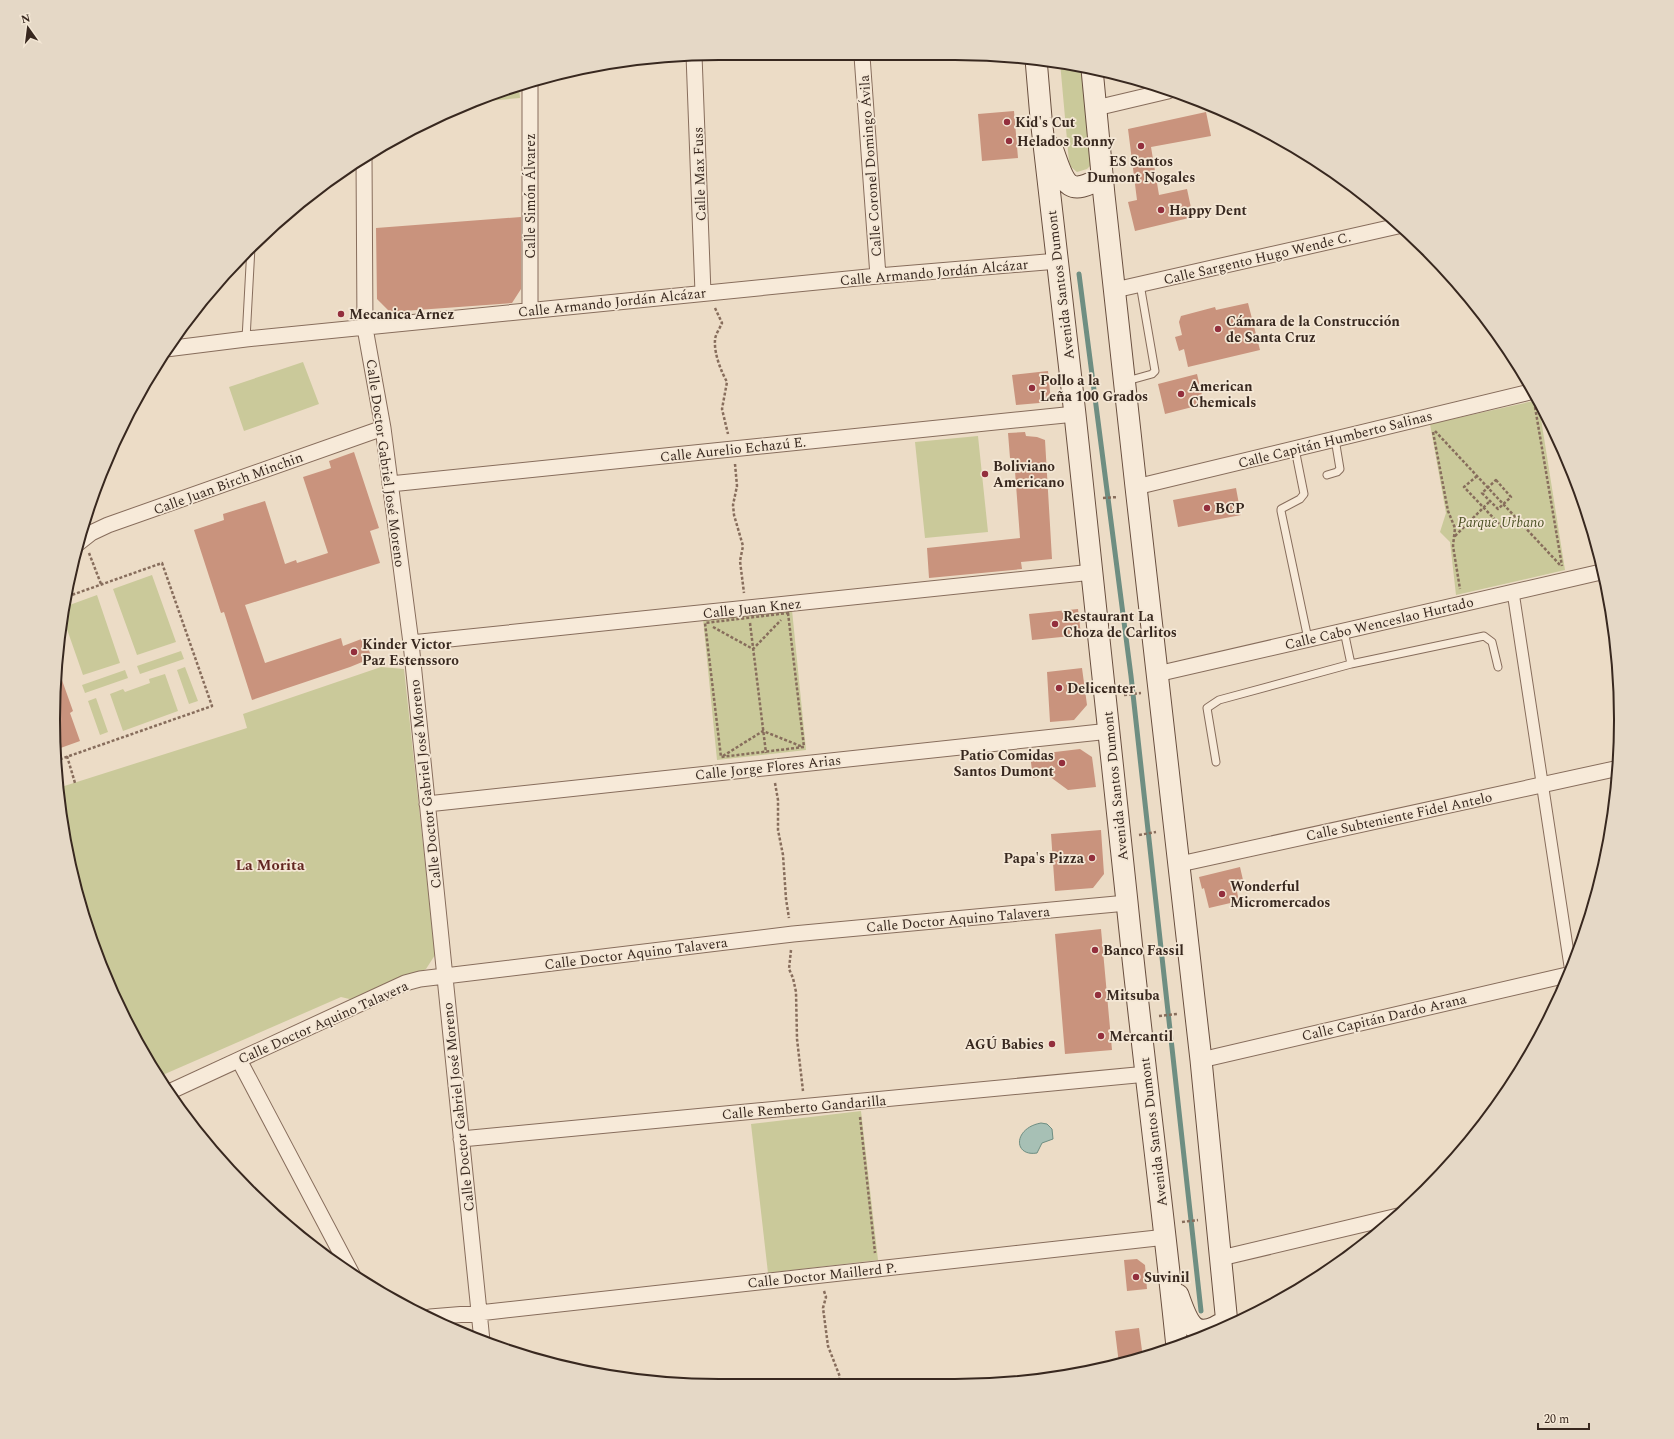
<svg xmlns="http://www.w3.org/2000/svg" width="1674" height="1439" font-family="Spectral,serif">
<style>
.green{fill:#cac99a}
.water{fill:#a7c0b5;stroke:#6e8e82}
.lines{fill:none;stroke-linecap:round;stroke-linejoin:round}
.stream{stroke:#6e8e82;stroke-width:5}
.building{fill:#c9937d}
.service-casing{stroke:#876d5c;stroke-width:9}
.pedestrian-casing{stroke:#876d5c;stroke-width:13}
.minor-casing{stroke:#876d5c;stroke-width:17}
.secondary-casing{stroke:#694f3f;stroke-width:23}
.path{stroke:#876d5c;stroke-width:2.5;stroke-dasharray:3 2;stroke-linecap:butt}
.service{stroke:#f7ead9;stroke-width:7}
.pedestrian{stroke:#f7ead9;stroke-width:11}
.minor{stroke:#f7ead9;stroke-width:15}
.secondary{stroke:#f7ead9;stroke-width:21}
.poi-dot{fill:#932f3d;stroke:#f4e7d5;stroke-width:1.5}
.labels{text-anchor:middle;stroke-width:3.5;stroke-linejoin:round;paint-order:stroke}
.poi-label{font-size:14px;font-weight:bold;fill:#38281f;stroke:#f4e7d5;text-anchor:start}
.street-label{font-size:14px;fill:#38281f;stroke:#f4e7d5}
.park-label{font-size:14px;font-style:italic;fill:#4e5327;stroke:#f4e7d5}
.neighbourhood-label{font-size:15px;font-weight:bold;fill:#622621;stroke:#f4e7d5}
.rim{fill:none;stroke:#38281f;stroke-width:2}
</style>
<rect width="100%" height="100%" fill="#ecdcc6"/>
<!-- green -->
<path class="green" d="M1060 62 1082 67 1091 153V165L1087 169 1077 172 1071 167 1069 162Z
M519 86 520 98 477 102Z
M303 362 319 404 244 431 229 387Z
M1538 400 1565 570 1456 595 1450 542 1440 532 1446 513 1430 424Z
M978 436 988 532 925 538 915 442Z
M152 575 176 642 137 655 113 589Z
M97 595 120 663 83 675 62 615 64 607Z
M792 610 806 750 717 760 703 619Z
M181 651 184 659 140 674 137 666Z
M185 667 198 701 189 704 177 670Z
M381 667 404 669 435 955 426 969 358 1001 341 997 158 1077 142 1053 88 934 66 850 58 788 247 728 243 714Z
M125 670 128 678 85 693 82 685Z
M165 674 178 711 123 731 110 694 123 689 125 692 150 683 149 679Z
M96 698 108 732 100 735 88 701Z
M861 1111 878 1260 768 1273 751 1124Z"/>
<!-- water -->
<path class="water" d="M1041 1123 1047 1124 1052 1129 1053 1139 1042 1143 1037 1153C1013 1157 1013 1128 1041 1123Z"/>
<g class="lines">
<!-- stream -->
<path class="stream" d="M1079 274 1131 676 1201 1311"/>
</g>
<!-- building -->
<path class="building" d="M1014 111 1018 158 982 161 978 114Z
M1206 112 1211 136 1151 147 1159 195 1187 189 1193 217 1135 231 1128 202 1137 200 1128 129Z
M521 217V289L512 303 390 312 377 299 376 228Z
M1248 303 1260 350 1188 367 1184 349 1179 351 1175 337 1182 335 1179 322 1181 316 1215 307 1216 310Z
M1048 371 1051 402 1016 405 1012 375Z
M1197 374 1204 404 1165 414 1158 384Z
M1025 432 1026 436 1037 437 1045 440 1052 559 1021 562 1022 569 929 578 927 548 1020 538 1014 458H1010L1008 433Z
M354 452 379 528 370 531 380 563 245 605 265 663 341 638 343 646 364 638 372 658 350 667 252 700 224 612 221 613 194 530 224 520 223 514 265 501 285 564 296 560 297 563 328 553 303 477 331 468 329 461Z
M1236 488 1241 515 1178 527 1173 500Z
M1078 609 1081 635 1032 640 1029 614Z
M1082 668 1087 705 1074 720 1050 722 1047 672Z
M58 669 73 711 70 713 80 741 55 750Z
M1080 749 1092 757 1096 787 1068 790 1049 776 1033 778 1030 755Z
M1101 830 1104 874 1093 888 1055 891 1051 834Z
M1240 867 1243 880 1235 882 1239 901 1209 908 1204 888 1202 889 1199 877Z
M1101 929 1112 1050 1065 1054 1055 934Z
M1137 1259 1145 1265 1147 1289 1127 1291 1124 1260Z
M1139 1328 1143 1358 1119 1364 1115 1331Z"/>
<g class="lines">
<defs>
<path id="service" d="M246 339 251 247
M1127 381 1152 374 1155 371 1140 284
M1295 449 1304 494 1300 499 1281 509V511L1308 639
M1327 475 1337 472 1340 469 1335 439
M1351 664 1484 636 1492 642 1498 667
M1216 762 1207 708 1219 700 1351 664 1344 631"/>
<path id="pedestrian" d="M1513 592 1570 966"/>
<path id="minor" d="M694 55 703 293
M862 56 878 276
M530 82V310
M1096 108 1168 91
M364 157 365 328 383 428 411 643 482 1341
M1115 290 1398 226
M166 349 246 339 878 276 1058 261
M390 484 1075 414
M1136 487 1534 391
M77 544 91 533 108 525 383 428
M411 643 1093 572
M1157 674 1601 572
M427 804 1110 731
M1180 864 1619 768
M239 1060 353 1276
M1201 1060 1567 975
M169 1092 405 983 420 979 793 934 1127 903
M461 1139 1147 1074
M1221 1258 1398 1216
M430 1317 479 1313 1166 1237"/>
<path id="secondary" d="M1036 59 1041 118C1072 379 1100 641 1127 902 1142 1051 1162 1199 1177 1347
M1092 69 1104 195 1136 487 1201 1060 1227 1324
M1052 148C1064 180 1065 200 1102 177
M1178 1295C1188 1324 1194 1343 1227 1320"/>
</defs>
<!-- service casing -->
<use href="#service" class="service-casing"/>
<!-- pedestrian casing -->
<use href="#pedestrian" class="pedestrian-casing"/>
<!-- minor casing -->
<use href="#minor" class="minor-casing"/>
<!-- secondary casing -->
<use href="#secondary" class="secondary-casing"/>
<!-- path -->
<path class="path" d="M715 308 722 323C720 328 715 335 715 340 714 354 721 371 727 382L722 409 728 434
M1535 407 1562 566
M1435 431 1561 566
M1433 432 1448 511 1455 528 1453 546 1460 589
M735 464 737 486 733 505 734 515 743 546 740 561 744 593
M1477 476 1464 487 1503 528 1515 517
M1496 480 1511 497 1498 509 1482 493Z
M1103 498 1118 497
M1455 536 1490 501
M89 553 101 584
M788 613 804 747 721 757 705 623Z
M750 623 766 753
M713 627 753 649 781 620
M1124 695 1141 693
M67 756 75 783
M723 756 763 731 803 747
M55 761 212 706 162 563 66 597
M775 783 778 800V830L783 855 786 899 789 918
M1139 835 1156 832
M791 950 789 969 793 978 796 992 797 1039 803 1091
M1159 1016 1177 1014
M860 1117 875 1253
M1182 1222 1198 1220
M824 1291 826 1297 823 1308 828 1346 840 1377 838 1385"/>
<!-- service -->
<use href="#service" class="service"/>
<!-- pedestrian -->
<use href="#pedestrian" class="pedestrian"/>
<!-- minor -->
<use href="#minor" class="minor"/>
<!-- secondary -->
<use href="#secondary" class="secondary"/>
</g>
<!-- markers -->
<g class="poi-dot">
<circle cx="1007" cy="122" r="4"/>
<circle cx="1009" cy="141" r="4"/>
<circle cx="1141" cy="146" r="4"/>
<circle cx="1161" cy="210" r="4"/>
<circle cx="341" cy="314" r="4"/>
<circle cx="1218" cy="329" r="4"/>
<circle cx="1032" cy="388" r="4"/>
<circle cx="1181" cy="394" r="4"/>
<circle cx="985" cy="474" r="4"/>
<circle cx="1207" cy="508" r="4"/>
<circle cx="1055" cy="624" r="4"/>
<circle cx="354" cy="652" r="4"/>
<circle cx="1059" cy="688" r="4"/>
<circle cx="1062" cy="763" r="4"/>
<circle cx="1092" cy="858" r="4"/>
<circle cx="1222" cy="894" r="4"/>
<circle cx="1095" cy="950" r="4"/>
<circle cx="1098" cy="995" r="4"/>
<circle cx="1101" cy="1036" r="4"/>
<circle cx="1052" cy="1044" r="4"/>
<circle cx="1136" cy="1277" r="4"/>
</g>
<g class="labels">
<!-- poi labels -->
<g class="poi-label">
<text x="1015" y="127">Kid's Cut</text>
<text x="1017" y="146">Helados Ronny</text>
<text x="1141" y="166" text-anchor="middle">ES Santos<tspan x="1141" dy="16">Dumont Nogales</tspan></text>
<text x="1169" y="215">Happy Dent</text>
<text x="349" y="319">Mecanica Arnez</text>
<text x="1226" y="326">Cámara de la Construcción<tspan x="1226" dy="16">de Santa Cruz</tspan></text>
<text x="1040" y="385">Pollo a la<tspan x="1040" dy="16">Leña 100 Grados</tspan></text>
<text x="1189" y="391">American<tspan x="1189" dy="16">Chemicals</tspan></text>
<text x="993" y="471">Boliviano<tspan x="993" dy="16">Americano</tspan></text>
<text x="1215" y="513">BCP</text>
<text x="1063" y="621">Restaurant La<tspan x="1063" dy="16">Choza de Carlitos</tspan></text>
<text x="362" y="649">Kinder Victor<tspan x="362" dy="16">Paz Estenssoro</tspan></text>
<text x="1067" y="693">Delicenter</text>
<text x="1054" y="760" text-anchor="end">Patio Comidas<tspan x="1054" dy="16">Santos Dumont</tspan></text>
<text x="1084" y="863" text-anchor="end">Papa's Pizza</text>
<text x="1230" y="891">Wonderful<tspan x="1230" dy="16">Micromercados</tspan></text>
<text x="1103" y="955">Banco Fassil</text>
<text x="1106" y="1000">Mitsuba</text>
<text x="1109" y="1041">Mercantil</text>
<text x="1044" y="1049" text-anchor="end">AGÚ Babies</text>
<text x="1144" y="1282">Suvinil</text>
</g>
<!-- street labels -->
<g class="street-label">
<text transform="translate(870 166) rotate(-94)" y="5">Calle Coronel Domingo Ávila</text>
<text transform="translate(699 174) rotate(-92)" y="5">Calle Max Fuss</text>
<text transform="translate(530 196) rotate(-90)" y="5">Calle Simón Álvarez</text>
<text transform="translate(1257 258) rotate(-13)" y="5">Calle Sargento Hugo Wende C.</text>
<text transform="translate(934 272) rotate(-5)" y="5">Calle Armando Jordán Alcázar</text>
<text transform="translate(1060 285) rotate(-97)" y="5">Avenida Santos Dumont</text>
<text transform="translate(612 302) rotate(-6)" y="5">Calle Armando Jordán Alcázar</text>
<text transform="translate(1335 439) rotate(-14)" y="5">Calle Capitán Humberto Salinas</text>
<text transform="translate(733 449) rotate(-6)" y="5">Calle Aurelio Echazú E.</text>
<text transform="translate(386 463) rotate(82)" y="5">Calle Doctor Gabriel José Moreno</text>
<text transform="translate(228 483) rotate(-20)" y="5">Calle Juan Birch Minchin</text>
<text transform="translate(752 608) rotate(-6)" y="5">Calle Juan Knez</text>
<text transform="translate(1379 623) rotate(-13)" y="5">Calle Cabo Wenceslao Hurtado</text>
<text transform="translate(768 767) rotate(-6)" y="5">Calle Jorge Flores Arias</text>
<text transform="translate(425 784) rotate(-96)" y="5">Calle Doctor Gabriel José Moreno</text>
<text transform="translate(1115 786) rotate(-96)" y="5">Avenida Santos Dumont</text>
<text transform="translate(1399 816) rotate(-12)" y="5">Calle Subteniente Fidel Antelo</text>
<text transform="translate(958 919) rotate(-5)" y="5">Calle Doctor Aquino Talavera</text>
<text transform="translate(636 953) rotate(-7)" y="5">Calle Doctor Aquino Talavera</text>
<text transform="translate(1384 1017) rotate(-13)" y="5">Calle Capitán Dardo Arana</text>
<text transform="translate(323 1022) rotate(-24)" y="5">Calle Doctor Aquino Talavera</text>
<text transform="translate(458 1107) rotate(-96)" y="5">Calle Doctor Gabriel José Moreno</text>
<text transform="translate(804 1107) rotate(-5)" y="5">Calle Remberto Gandarilla</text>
<text transform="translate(1153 1132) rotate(-97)" y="5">Avenida Santos Dumont</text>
<text transform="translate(822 1275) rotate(-6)" y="5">Calle Doctor Maillerd P.</text>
</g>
<!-- park labels -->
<g class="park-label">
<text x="1501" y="527">Parque Urbano</text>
</g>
<!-- neighbourhood labels -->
<g class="neighbourhood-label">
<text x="270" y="870">La Morita</text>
</g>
</g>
<!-- crop -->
<path d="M0 0H1674V1439H0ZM719 60H955A659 659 0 0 1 1614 719V720A659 659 0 0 1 955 1379H719A659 659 0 0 1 60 720V719A659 659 0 0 1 719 60Z" fill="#e5d8c6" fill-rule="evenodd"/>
<path class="rim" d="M719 60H955A659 659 0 0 1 1614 719V720A659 659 0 0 1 955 1379H719A659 659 0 0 1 60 720V719A659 659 0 0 1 719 60Z"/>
<!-- north arrow -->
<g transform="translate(28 28) rotate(346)" stroke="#f4e7d5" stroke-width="3" paint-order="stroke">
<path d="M0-3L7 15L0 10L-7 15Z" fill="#38281f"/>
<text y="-6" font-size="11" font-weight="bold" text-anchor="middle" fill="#38281f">N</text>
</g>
<!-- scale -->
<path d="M1538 1423v6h51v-6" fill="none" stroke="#38281f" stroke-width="2"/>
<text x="1544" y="1423" font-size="12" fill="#38281f" stroke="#f4e7d5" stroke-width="3" paint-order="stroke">20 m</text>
</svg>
